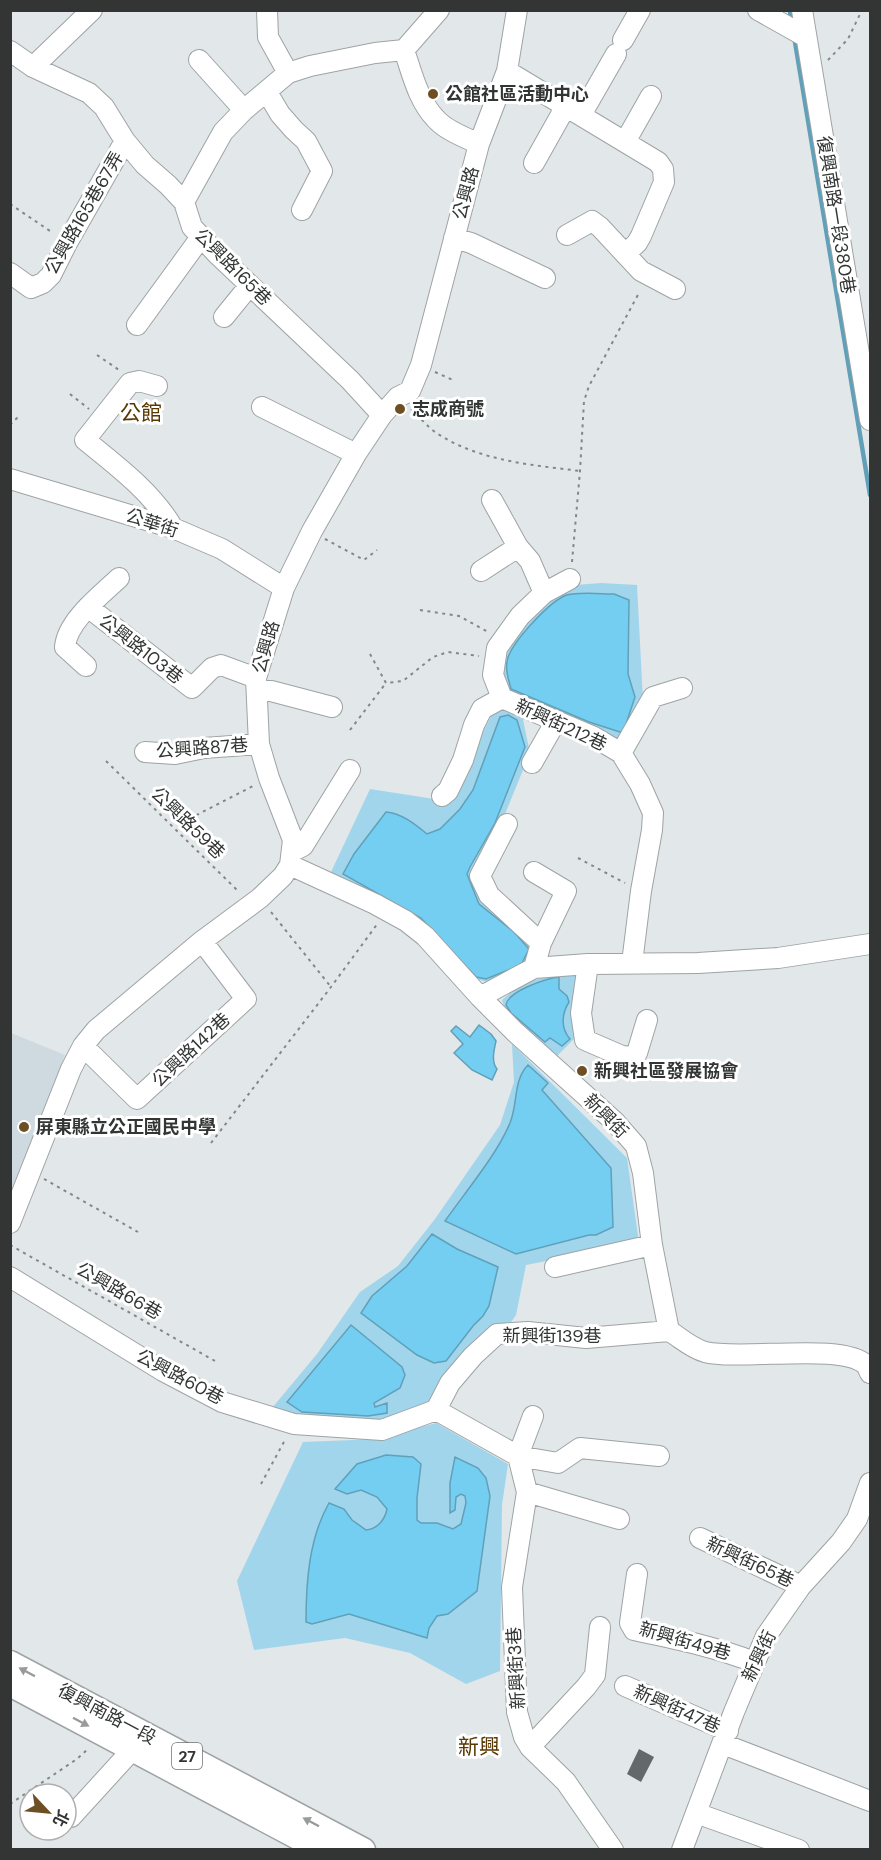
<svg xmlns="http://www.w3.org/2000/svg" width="881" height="1860" font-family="'DM Sans','Noto Sans TC',sans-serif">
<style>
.built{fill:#cedae0}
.green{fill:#a1d5eb}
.water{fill:#74cef2;stroke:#60a0b9;stroke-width:1.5}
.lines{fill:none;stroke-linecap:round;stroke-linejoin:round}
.stream{stroke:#60a0b9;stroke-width:4.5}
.building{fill:#63686a}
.minor-casing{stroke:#9ea3a5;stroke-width:22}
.major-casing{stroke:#9ea3a5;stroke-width:27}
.path{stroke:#838788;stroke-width:2;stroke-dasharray:3 4.5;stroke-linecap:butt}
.minor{stroke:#fff;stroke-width:20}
.major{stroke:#fff;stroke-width:24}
.oneway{fill:#999a9a}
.poi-dot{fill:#6e4f24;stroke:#fff;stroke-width:2}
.labels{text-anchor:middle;stroke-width:6;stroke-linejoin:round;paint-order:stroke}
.shield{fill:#fff;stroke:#707272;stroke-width:1.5}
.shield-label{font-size:16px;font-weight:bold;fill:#333535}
.poi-label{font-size:18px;font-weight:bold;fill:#333535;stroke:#fff;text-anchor:start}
.street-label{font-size:18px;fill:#333535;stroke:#fff}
.quarter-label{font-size:21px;fill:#583700;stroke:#fff}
</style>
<rect width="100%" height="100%" fill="#e2e7e9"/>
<!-- built -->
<path class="built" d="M11 1033 65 1055 11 1199Z"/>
<!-- green -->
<path class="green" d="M601 583 637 585 643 701 622 740 580 726 510 697 500 674 505 647 528 615 563 586Z
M497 705 522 715 530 753 505 814 471 874 536 947 527 964 490 983 476 979 418 919 331 872 370 789 447 801Z
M568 973H597L590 1030 580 1033 555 1058 506 1013 502 1000C524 980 539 978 568 973Z
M512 1044 627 1158 639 1243 526 1265 516 1315 489 1353 436 1404 377 1420 304 1423 272 1408 317 1354 360 1292 398 1266 435 1219 500 1125 514 1082Z
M436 1423 508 1464 502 1505 500 1671 466 1684 410 1653 345 1638 254 1650 237 1581 303 1442 377 1439Z"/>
<!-- water -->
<path class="water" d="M614 594 629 600 628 674 635 697 623 733 589 722 511 689C509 680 505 671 507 662 509 644 548 604 564 596 574 591 602 594 614 594Z
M508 715 517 720 525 747 495 823 470 867 467 874 479 904 514 932 529 949 521 965 486 979 476 977 421 918 343 874 354 854 386 812C401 813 415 824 427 834L440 829 460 809 473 790 500 717Z
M559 977V989L567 996 569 1002C562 1013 560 1028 570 1039L562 1046 550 1038 545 1042 511 1013 506 1005C508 991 545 979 559 977Z
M479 1025 491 1034 496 1041C494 1050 491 1062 497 1069L492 1080 472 1070 454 1053 463 1044 451 1031 456 1026 470 1037Z
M528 1065 548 1083 542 1090 611 1168 613 1227 596 1235H589L516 1254 445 1221C466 1191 496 1156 510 1123 518 1104 513 1080 528 1065Z
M432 1234 457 1249 498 1267 489 1306 483 1316 473 1326 446 1361 434 1363 417 1355 361 1313 372 1296 407 1266Z
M351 1325 402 1367 405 1375 400 1388 374 1403 375 1407 387 1403V1413L368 1416 302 1412 287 1402Z
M386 1455 413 1457 421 1464 417 1498V1520L421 1523H437L453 1529 461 1524 466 1503 465 1496 461 1494 456 1497 455 1510 450 1513V1483L455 1457 478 1468 486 1478 490 1496 477 1591 448 1614 437 1616 429 1628 427 1638 349 1614 312 1624 306 1622C306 1582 309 1538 329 1503L344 1509 352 1520 366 1530C377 1529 385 1520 387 1509L377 1497 361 1490 347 1494 335 1489 357 1464Z"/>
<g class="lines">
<!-- stream -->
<path class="stream" d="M790 10 791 22
M794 36 870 495"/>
</g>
<!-- building -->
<path class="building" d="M639 1749 654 1757 641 1782 627 1774Z"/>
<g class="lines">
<defs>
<path id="minor" d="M267 10 268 37 288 73
M758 10 806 37
M802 10 870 420
M623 40 640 10
M404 50C412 73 418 100 435 118 445 130 464 137 479 144
M10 51 33 67 89 93 104 107 125 141 145 165 168 185 184 202 192 227 217 254 350 380 382 415
M199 60 244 110
M33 67 92 10
M507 71 658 162 663 169 664 182 641 236 637 243 625 254
M267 92 280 114 294 130 306 141 322 171 302 210
M581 115 616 54
M625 142 651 96
M534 163 566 106
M184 202 223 132 244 110 288 73 310 66 375 53 404 50 439 10
M567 235 592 221 600 227 641 271 675 289
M454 238 471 243 545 278
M10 273 31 288 43 283 51 275 67 243 125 141
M224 317 250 285
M137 325 201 237
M157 386 139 381 130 383 85 440C117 466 152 492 173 528
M262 407 356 454
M10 479 173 528 222 549 284 588
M492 500 518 547 530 561 544 593
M481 571 518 547
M570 579 544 593 520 616 497 648 493 675 502 698 594 737 621 753 640 784 653 813 652 830 641 891 632 963
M88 607 192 688 212 668 221 665 256 678
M86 666 65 647C67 621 101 595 119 578
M257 690 271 691 332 707
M145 752 175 754 204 748 259 744
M621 753 653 697 682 688
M532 763 556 721
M442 796 448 791 463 760 474 725 482 709 502 698
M507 824 480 876 489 895 541 943 534 968
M293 851 303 846 350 770
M290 865 375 904 406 921 425 936 480 997 515 1032 615 1122 636 1146 643 1173 652 1245 669 1331C681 1338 691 1348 705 1352 741 1361 843 1342 866 1365 868 1368 869 1371 870 1373
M534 872 566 891 541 943
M588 964 581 1013 585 1040 622 1056 631 1057 637 1053 647 1020
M480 997 534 968 588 964 698 963 778 958 870 944
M83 1046 137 1099 246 999 202 941
M10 1223 71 1069 83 1046 96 1030 202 941 260 898 283 876 290 865 293 840 269 778 259 744 256 678 284 588 312 531 356 454 382 415 398 397 410 391 421 365 479 144 507 71 517 10
M555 1267 652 1245
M10 1277 163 1371 222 1402 294 1424 382 1430 436 1410
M436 1410 450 1383 473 1356 497 1334 528 1332 586 1338 669 1331
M436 1410 518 1456 558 1463 580 1448 659 1456
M533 1416 518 1456 527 1492 512 1587 517 1712 524 1737 530 1747 566 1782 613 1850
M527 1492 619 1519
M700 1538 801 1586
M637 1574 630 1623 634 1630C677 1639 712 1646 754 1662
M625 1686 728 1731
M723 1744 870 1801
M530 1747 586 1687 595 1675 600 1627
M696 1813 799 1850
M71 1817 133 1749
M682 1850 734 1712 766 1636 801 1586 841 1542 857 1519 870 1483"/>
<path id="major" d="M10 1663 363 1850
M10 1684 322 1850"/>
</defs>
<!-- minor casing -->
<use href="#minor" class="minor-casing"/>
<!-- major casing -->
<use href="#major" class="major-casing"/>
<!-- path -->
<path class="path" d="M828 60 848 39 862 10
M10 204 53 233
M97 355 119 370
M435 372 453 380
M70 394 89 409
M411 409C420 417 428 428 438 434 480 461 532 465 580 471
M10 425 20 415
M325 539 364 560 377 550
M572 562 580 471 584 401 589 386 640 291
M420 610 459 616 488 632
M370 654 386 683 403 681 433 657 448 652 479 656
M350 730 386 683
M106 761 239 892
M183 822 255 785
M578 858 625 883
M271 912 331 987
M211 1143 331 987 378 923
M44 1179 138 1232
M10 1245 215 1361
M261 1484 285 1440
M10 1804 77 1759 89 1748"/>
<!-- minor -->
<use href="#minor" class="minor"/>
<!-- major -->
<use href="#major" class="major"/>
</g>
<!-- one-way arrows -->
<defs><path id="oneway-solid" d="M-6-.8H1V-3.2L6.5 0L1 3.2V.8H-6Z" transform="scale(1.5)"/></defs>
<g class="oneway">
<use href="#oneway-solid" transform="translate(27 1672) rotate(-152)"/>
<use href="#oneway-solid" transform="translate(81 1722) rotate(28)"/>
<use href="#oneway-solid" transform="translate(311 1822) rotate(-152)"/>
</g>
<!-- markers -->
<g class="poi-dot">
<circle cx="433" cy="94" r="6"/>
<circle cx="400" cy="409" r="6"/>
<circle cx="582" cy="1071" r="6"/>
<circle cx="24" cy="1127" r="6"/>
</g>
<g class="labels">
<!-- shield labels -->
<rect class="shield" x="172" y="1743" width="30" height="26" rx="4.5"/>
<g class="shield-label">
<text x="187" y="1762">27</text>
</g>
<!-- poi labels -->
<g class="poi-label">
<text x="445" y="100">公館社區活動中心</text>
<text x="412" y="415">志成商號</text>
<text x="594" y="1077">新興社區發展協會</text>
<text x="36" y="1133">屏東縣立公正國民中學</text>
</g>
<!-- street labels -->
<g class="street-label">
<text transform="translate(466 193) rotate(-75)" y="6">公興路</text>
<text transform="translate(84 213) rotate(-60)" y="6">公興路165巷67弄</text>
<text transform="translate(836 215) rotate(81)" y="6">復興南路一段380巷</text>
<text transform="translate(233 267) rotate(45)" y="6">公興路165巷</text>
<text transform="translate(152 523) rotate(18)" y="6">公華街</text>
<text transform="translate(266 647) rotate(-74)" y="6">公興路</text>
<text transform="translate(141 649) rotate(38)" y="6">公興路103巷</text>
<text transform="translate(561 725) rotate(25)" y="6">新興街212巷</text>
<text transform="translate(202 748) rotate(-4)" y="6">公興路87巷</text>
<text transform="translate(188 823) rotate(44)" y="6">公興路59巷</text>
<text transform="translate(191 1050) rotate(-43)" y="6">公興路142巷</text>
<text transform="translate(606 1116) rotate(45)" y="6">新興街</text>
<text transform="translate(119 1291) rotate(30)" y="6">公興路66巷</text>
<text x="552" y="1342">新興街139巷</text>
<text transform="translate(180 1377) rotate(28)" y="6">公興路60巷</text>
<text transform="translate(750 1562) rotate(25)" y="6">新興街65巷</text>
<text transform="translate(685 1641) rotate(16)" y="6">新興街49巷</text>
<text transform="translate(759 1656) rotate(-64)" y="6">新興街</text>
<text transform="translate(516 1668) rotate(-93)" y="6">新興街3巷</text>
<text transform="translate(677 1709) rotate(24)" y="6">新興街47巷</text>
<text transform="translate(107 1714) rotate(28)" y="6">復興南路一段</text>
</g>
<!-- quarter labels -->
<g class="quarter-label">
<text x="141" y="420">公館</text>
<text x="479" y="1754">新興</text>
</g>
</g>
<!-- border -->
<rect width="881" height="1860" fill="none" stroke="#333535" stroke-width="24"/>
<!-- north arrow -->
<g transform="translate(48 1812) rotate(116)"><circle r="28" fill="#ffffff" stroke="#adaeae" stroke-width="1.5"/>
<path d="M0-4.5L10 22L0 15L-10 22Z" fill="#6e4f24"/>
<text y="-9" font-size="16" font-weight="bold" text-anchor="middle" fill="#333535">北</text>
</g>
</svg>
